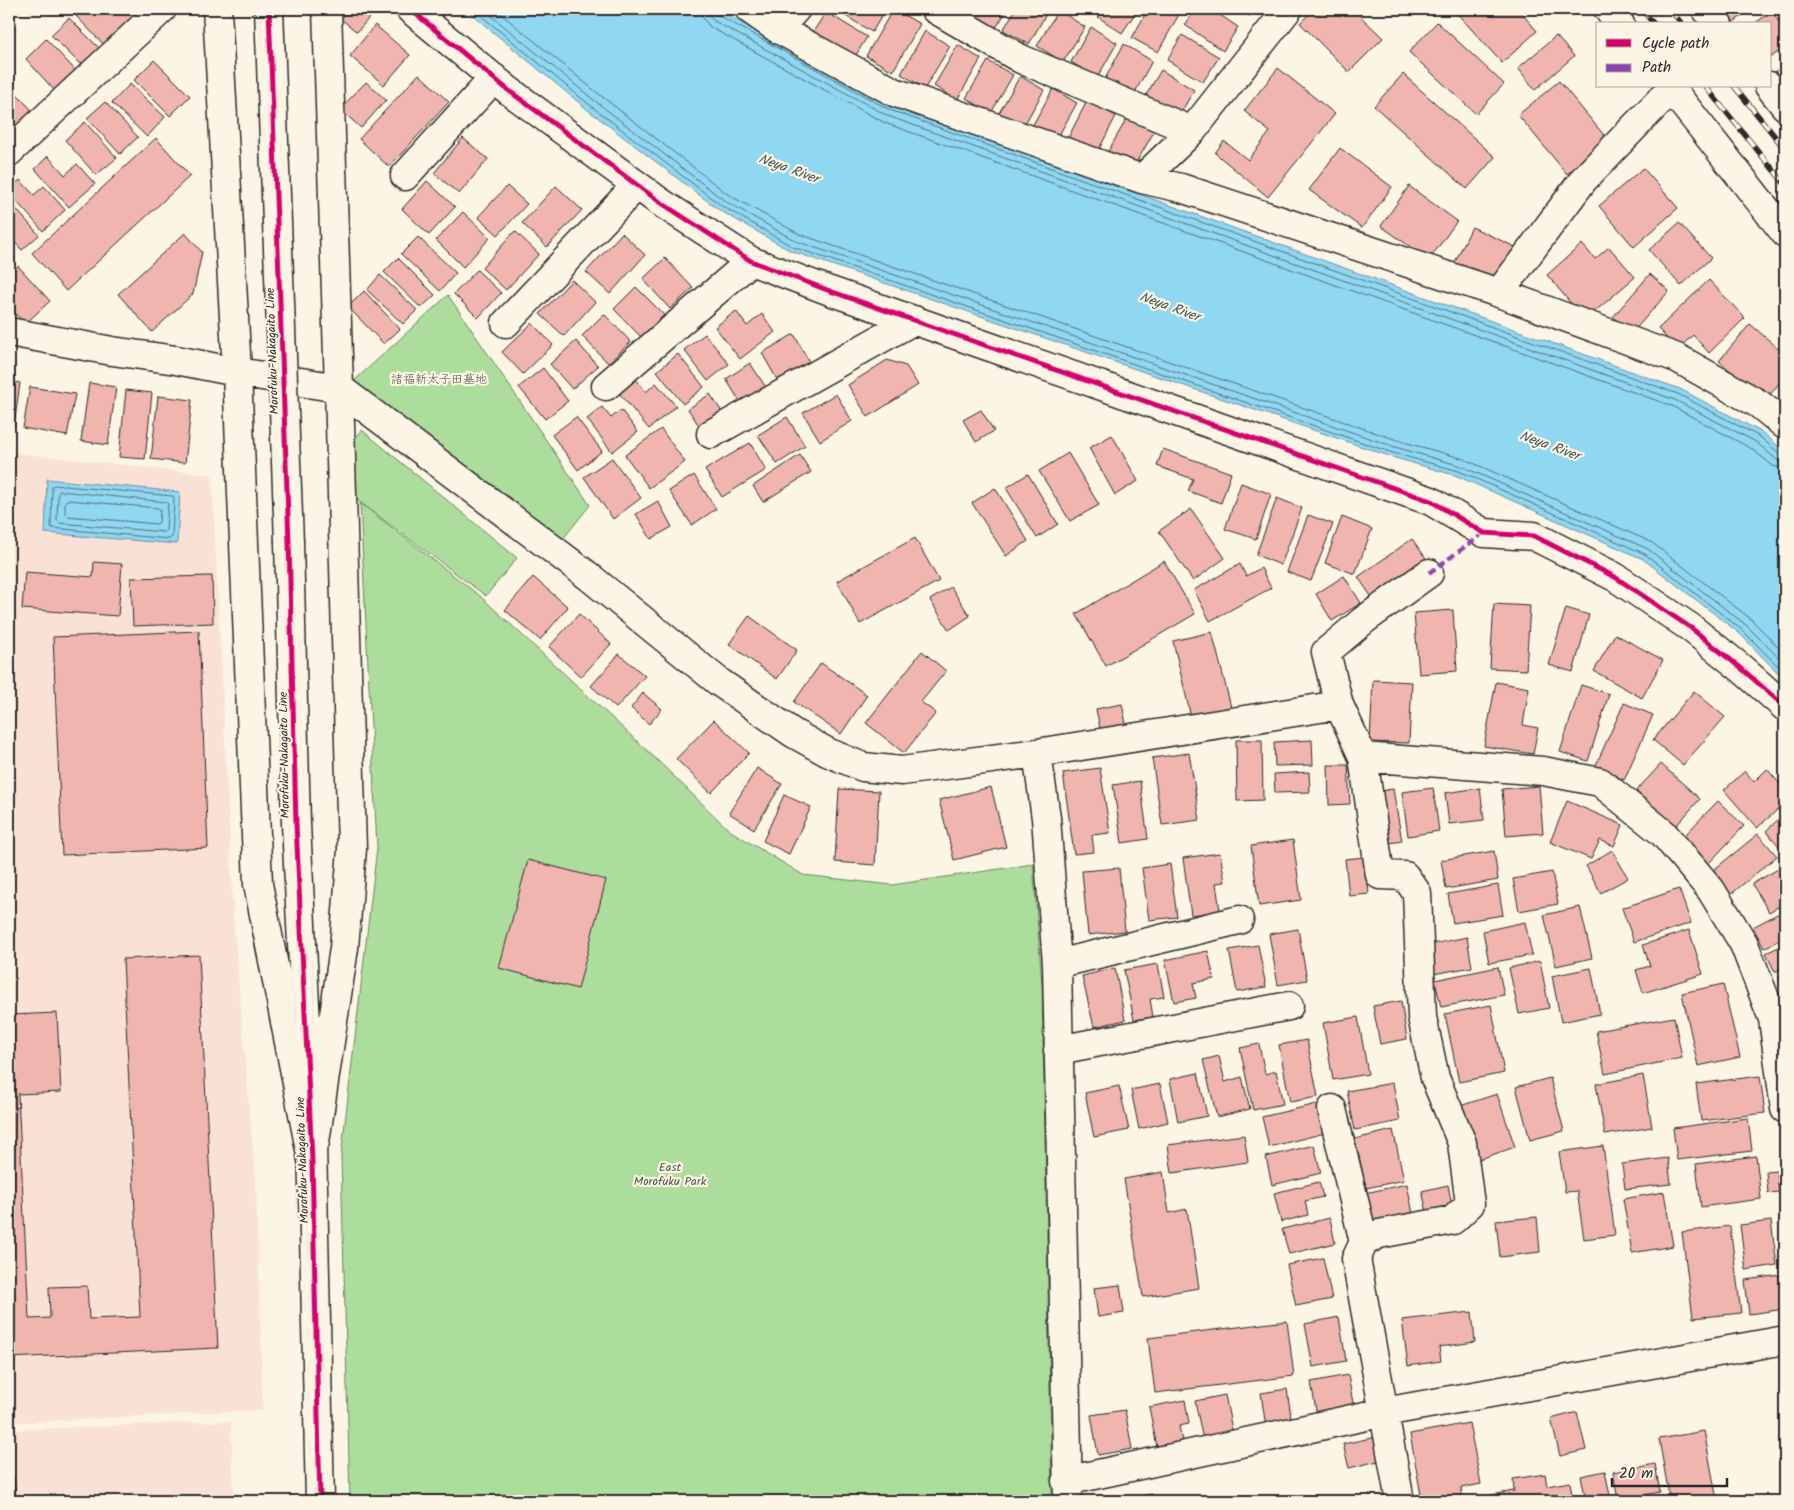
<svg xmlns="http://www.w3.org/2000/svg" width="1794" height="1510" font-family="Kalam,'Klee One',sans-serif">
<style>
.built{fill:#f9e2d5}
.green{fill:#addd9d;stroke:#6c8464}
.water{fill:#90d7f2;stroke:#6892a2}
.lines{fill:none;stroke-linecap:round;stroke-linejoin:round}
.shore{stroke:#53707b;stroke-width:1}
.building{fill:#f1b5b0;stroke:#2b2b2b}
.minor-casing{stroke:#2b2b2b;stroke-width:31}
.minor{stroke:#fcf5e5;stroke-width:28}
.rail-casing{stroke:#2b2b2b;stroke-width:5.5}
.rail{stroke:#fcf5e5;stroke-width:4;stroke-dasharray:11;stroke-linecap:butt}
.minor-bridge-casing{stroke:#2b2b2b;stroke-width:31;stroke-linecap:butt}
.minor-bridge{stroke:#fcf5e5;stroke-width:28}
.quiet{stroke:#8e44ad;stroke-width:4;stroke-dasharray:8 4;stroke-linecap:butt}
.cycleway-casing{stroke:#fcf5e5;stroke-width:8}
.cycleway{stroke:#d6006c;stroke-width:5}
.labels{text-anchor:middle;stroke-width:4.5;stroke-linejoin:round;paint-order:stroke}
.street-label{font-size:12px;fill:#2b2b2b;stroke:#fcf5e5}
.park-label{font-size:12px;fill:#4c5848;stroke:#fcf5e5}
.water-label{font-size:14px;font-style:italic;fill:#44565d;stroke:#fcf5e5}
</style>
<rect width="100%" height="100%" fill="#fcf5e5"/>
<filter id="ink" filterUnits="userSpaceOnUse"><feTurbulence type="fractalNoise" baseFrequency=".02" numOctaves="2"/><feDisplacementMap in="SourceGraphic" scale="10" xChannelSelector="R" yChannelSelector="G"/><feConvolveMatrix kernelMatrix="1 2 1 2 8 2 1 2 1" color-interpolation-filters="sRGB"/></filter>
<g filter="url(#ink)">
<!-- built -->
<path class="built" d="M9 452 212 475 234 926 256 1187 263 1410 9 1423Z
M231 1421 234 1501H9V1430Z"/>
<!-- green -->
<path class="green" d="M448 295 590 505 559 544 354 381Z
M362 430 517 558 486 596 349 494 347 449Z
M360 503 480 596 653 756 729 830 803 875 892 885 1033 864 1042 985 1052 1501H350L341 1157 377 848Z"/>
<!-- water -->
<path class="water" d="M465 9H716L892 105 1680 389 1763 433 1785 452V680L1739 633 1643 559 1457 476 1392 457 791 251 719 210 588 110Z
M47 479 180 492 177 544 45 533Z"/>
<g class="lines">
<!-- shore -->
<path class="shore" d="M473 9 591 106 722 206 793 247 1393 453 1459 471 1645 554 1742 630 1785 673
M483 9 595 101 725 201 796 241 1395 447 1461 466 1648 549 1746 625 1785 664
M495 9 600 95 729 195 799 234 1397 440 1464 459 1651 542 1751 619 1785 654
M701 9 703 18 710 27 885 123 1672 406 1752 449 1773 466 1785 469
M708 9 709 15 714 21 888 116 1675 400 1756 442 1777 460 1785 462
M715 9 718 15 890 110 1678 394 1760 437 1780 454 1785 455
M54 485 173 496 174 499 172 537 169 539 52 528 51 526 52 487Z
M60 491 166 502 168 504 166 530 164 532 59 523 57 521 58 494Z
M68 500 158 508 160 510 159 522 157 524 67 516 65 514V502Z"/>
</g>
<!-- building -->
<path class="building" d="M83 9H147L108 49 76 16Z
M350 9H359L369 18 357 32 341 19Z
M834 9H886L872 32Z
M893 9 920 24 893 71 866 56Z
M974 9H1008L995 29 971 13Z
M1016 9H1049L1029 44 1003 30Z
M1104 9H1138L1122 33 1098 17Z
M1148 9H1182L1158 52 1132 38Z
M1196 9H1211L1238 27 1223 51 1185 25Z
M1239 9H1255L1249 16Z
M1314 9H1353L1383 38 1349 72 1300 23Z
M1405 9H1420L1413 16Z
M1453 9H1518L1537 31 1502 63Z
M1722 9H1752L1732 23Z
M1058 10 1085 27 1063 62 1037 46Z
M1772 11 1785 31V47L1770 58V24H1754Z
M826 12 867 37 854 58 813 32Z
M69 18 101 50 83 67 51 35Z
M1437 22 1504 84 1476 114 1409 52Z
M375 25 410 55 384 85 350 56Z
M1091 27 1117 43 1097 78 1071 62Z
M925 31 950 46 925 88 901 74Z
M1182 35 1219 57 1203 82 1167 60Z
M1556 36 1574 56 1535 90 1518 68Z
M46 39 76 71 55 91 26 59Z
M1124 44 1152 61 1133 96 1105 79Z
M958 45 981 59 957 100 934 86Z
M154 60 190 96 170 116 134 80Z
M988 61 1013 75 991 113 966 98Z
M1785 65V89L1774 72Z
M1278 68 1335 114 1268 197 1215 153 1224 141 1248 160 1270 132 1244 111Z
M1161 70 1194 90 1179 116 1145 97Z
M419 74 449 102 389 167 359 139Z
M1403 74 1495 157 1467 189 1374 106Z
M1020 76 1044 90 1023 127 999 113Z
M1559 81 1608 140 1567 174 1518 115Z
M366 82 386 100 361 128 340 109Z
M130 84 165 117 147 137 112 103Z
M9 87 34 112 13 134 9 130Z
M1053 89 1077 103 1055 142 1031 128Z
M1087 101 1116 116 1096 155 1067 140Z
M105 102 138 137 120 154 87 118Z
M1129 115 1155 130 1132 170 1106 155Z
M85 122 117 158 96 175 65 140Z
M156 138 190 176 66 291 32 253Z
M463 138 488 159 459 194 434 173Z
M1340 148 1392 187 1362 228 1309 190Z
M48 156 65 175 77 164 95 184 69 207 35 169Z
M1643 168 1678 208 1634 247 1599 206Z
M20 180 34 195 44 186 65 210 43 231 9 193V190Z
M427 181 455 207 429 235 402 209Z
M507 186 527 204 498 235 478 217Z
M556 186 582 210 547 247 522 223Z
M1409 186 1457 221 1429 260 1381 226Z
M10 202 39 235 22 250 9 236Z
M463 212 490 238 463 267 436 240Z
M1679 223 1711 258 1681 286 1649 250Z
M1472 227 1515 247 1497 285 1454 264Z
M515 231 539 254 506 290 482 268Z
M185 233 202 252 193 294 152 332 118 294Z
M622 233 645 255 610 294 586 272Z
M418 237 456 273 440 291 401 254Z
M1582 244 1595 259 1609 247 1635 277 1585 320 1547 275Z
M398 258 435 295 421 308 384 272Z
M665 258 693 288 670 309 643 279Z
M18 266 50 301 25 324 9 306V274Z
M477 270 501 293 478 318 454 294Z
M1650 274 1669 291 1632 333 1613 317Z
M380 275 417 310 403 324 367 290Z
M572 280 595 302 564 336 540 314Z
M1709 280 1745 318 1709 353 1693 335 1678 349 1658 329Z
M636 287 664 315 641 337 614 309Z
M364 291 400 329 384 344 348 307Z
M736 311 747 326 762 314 775 332 740 359 715 327Z
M604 314 631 342 608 363 582 336Z
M532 323 553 345 523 374 502 352Z
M1750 324 1785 354V376L1765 401 1719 361Z
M705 334 729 364 708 381 684 350Z
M794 334 812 367 780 385 762 353Z
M576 341 598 366 572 389 550 364Z
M678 354 704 387 683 404 657 371Z
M887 360 906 366 918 385 868 417 848 385Z
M750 363 767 389 742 405 726 379Z
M543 368 568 401 545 419 519 387Z
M636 379 646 392 656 383 676 406 649 429 619 393Z
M9 381 20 383 14 426 9 425Z
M89 383 116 387 108 445 81 441Z
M30 387 75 394 67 436 23 428Z
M126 390 152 393 145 459 119 457Z
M710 394 724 415 702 430 688 409Z
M836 394 852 421 820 441 803 413Z
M158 396 192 400 185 463 151 459Z
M602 407 611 418 621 410 638 432 612 452 587 419Z
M981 410 994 431 976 442 963 420Z
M576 417 602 451 578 470 552 435Z
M787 417 805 446 777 464 758 435Z
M661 429 685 462 649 488 625 455Z
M1112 435 1138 481 1115 495 1089 448Z
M750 443 766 470 722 497 705 470Z
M1163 449 1231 473 1221 503 1188 491 1193 479 1157 466Z
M1068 453 1099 505 1070 521 1039 471Z
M800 455 811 472 763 502 753 486Z
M612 458 641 498 613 519 584 477Z
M1028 474 1058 524 1037 538 1006 488Z
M694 475 716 509 692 525 669 491Z
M1241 483 1271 494 1256 539 1225 529Z
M995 488 1028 541 1006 556 972 503Z
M1277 498 1302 508 1281 565 1256 555Z
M658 501 672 527 651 539 636 514Z
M1191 509 1225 558 1193 581 1159 531Z
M1308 515 1333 524 1311 581 1287 572Z
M1342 517 1372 529 1355 574 1325 563Z
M915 538 939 581 860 624 837 581Z
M1412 539 1428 561 1373 599 1358 577Z
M1164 561 1195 614 1106 666 1076 614Z
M94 562 122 564 118 616 22 609 25 572 93 577Z
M1240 564 1246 576 1261 568 1271 588 1210 621 1194 590Z
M212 576 213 623 133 626 131 578Z
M1344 576 1361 603 1332 621 1316 594Z
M533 577 568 607 540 640 505 610Z
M951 587 970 616 949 630 930 600Z
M1494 604 1530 606 1526 670 1490 668Z
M1566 608 1589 615 1573 672 1549 665Z
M1453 610 1457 671 1419 674 1414 613Z
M579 614 611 644 581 677 549 647Z
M749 616 797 650 777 679 729 644Z
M199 631 208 848 62 855 53 637Z
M1212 632 1231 707 1191 717 1173 641Z
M1615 634 1663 660 1642 698 1594 671Z
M922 651 946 671 921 702 936 713 904 753 866 723Z
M619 654 645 676 616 708 591 686Z
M821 663 867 695 841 734 794 702Z
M1373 680 1412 682 1409 743 1370 742Z
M1496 682 1529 688 1523 725 1538 728 1533 754 1484 746Z
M1581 685 1609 694 1588 761 1560 752Z
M1694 691 1725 717 1683 765 1653 740Z
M643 693 662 709 649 724 631 708Z
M1624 703 1653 715 1624 780 1595 767Z
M1122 704 1127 729 1101 733 1096 709Z
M714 720 749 753 711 793 676 759Z
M1236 740H1262L1263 800 1237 801Z
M1312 740 1313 765 1275 766 1274 742Z
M1189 753 1200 820 1162 825 1152 758Z
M1661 764 1700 799 1675 827 1636 791Z
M1328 765H1348L1350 804 1329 805Z
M757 768 782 784 754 829 729 813Z
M1100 768 1110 833 1092 835 1094 852 1074 854 1063 773Z
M1767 769 1785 790V803L1757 828 1724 790 1745 771 1754 782Z
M1309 772 1310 792 1275 793 1274 774Z
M1140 781 1148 839 1122 843 1113 785Z
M1539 786 1543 833 1506 836 1502 789Z
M991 787 1006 847 954 860 939 800Z
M1433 788 1439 831 1408 836 1402 792Z
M1480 788 1484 820 1449 824 1445 793Z
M839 789 879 791 875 865 835 862Z
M1393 789 1402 841 1383 844 1374 792Z
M784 795 811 807 789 854 763 841Z
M1567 801 1623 825 1614 846 1600 840 1591 859 1550 842Z
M1718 801 1744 826 1708 864 1681 839Z
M1785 813V853L1766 831Z
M1758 834 1777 856 1730 895 1711 872Z
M1293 840 1301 900 1259 906 1251 846Z
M1612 850 1628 878 1601 893 1586 866Z
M1494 851 1498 880 1446 889 1441 860Z
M1220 853 1225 882 1216 883 1220 911 1191 915 1183 858Z
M1365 857 1369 894 1349 896 1345 859Z
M528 860 606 880 578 989 499 968Z
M1170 864 1177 917 1149 920 1142 868Z
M1785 865V903L1769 912 1752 884Z
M1119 868 1125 931 1088 935 1082 871Z
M1552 872 1558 904 1519 911 1513 879Z
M1498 885 1503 915 1453 923 1448 894Z
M1679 889 1691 923 1634 942 1622 908Z
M1580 907 1592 958 1556 966 1544 915Z
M1785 910V937L1764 948 1753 927Z
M1525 922 1532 955 1489 963 1483 931Z
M1298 929 1307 980 1278 985 1269 934Z
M1689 930 1703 974 1643 993 1636 970 1650 966 1643 945Z
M1467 937 1472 967 1433 974 1428 945Z
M1785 944V967L1775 972 1766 953Z
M1258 945 1266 987 1237 992 1229 950Z
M1208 951 1214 979 1193 983 1196 998 1174 1002 1165 960Z
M199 955 218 1348 9 1358V1015L57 1013 61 1092 18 1094 29 1319 50 1318 49 1287 87 1286 89 1319 140 1317 123 959Z
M1540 961 1549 1008 1519 1014 1509 968Z
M1158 964 1164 997 1150 999 1153 1017 1134 1020 1124 970Z
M1498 967 1504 995 1441 1007 1435 980Z
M1115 968 1125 1020 1094 1027 1082 976Z
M1591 968 1600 1014 1561 1022 1552 976Z
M1785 974V989L1779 978Z
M1723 984 1740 1057 1698 1066 1682 993Z
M1401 1001 1407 1039 1380 1044 1373 1006Z
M1491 1005 1504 1073 1459 1082 1445 1014Z
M1358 1017 1368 1074 1333 1080 1323 1023Z
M1674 1017 1682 1058 1605 1074 1596 1031Z
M1307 1040 1318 1097 1290 1102 1279 1045Z
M1259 1044 1265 1074 1276 1071 1283 1104 1253 1110 1240 1048Z
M1219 1056 1225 1082 1242 1077 1250 1109 1217 1117 1203 1060Z
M1198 1073 1207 1116 1178 1122 1170 1079Z
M1643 1075 1652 1127 1605 1135 1596 1084Z
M1760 1076 1765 1113 1701 1121 1696 1084Z
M1550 1078 1564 1131 1530 1140 1516 1087Z
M1393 1083 1400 1121 1355 1130 1347 1091Z
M1160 1084 1168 1122 1139 1129 1131 1090Z
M1119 1086 1129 1130 1094 1137 1085 1093Z
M1497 1094 1515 1147 1477 1160 1460 1106Z
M1317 1104 1325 1133 1269 1147 1262 1117Z
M1748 1118 1752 1151 1677 1160 1673 1128Z
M1393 1130 1404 1180 1366 1188 1355 1139Z
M1244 1135 1248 1162 1172 1173 1168 1145Z
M1314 1145 1321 1173 1272 1185 1266 1157Z
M1603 1146 1615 1235 1584 1239 1577 1191 1565 1192 1559 1152Z
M1756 1156 1761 1199 1701 1207 1696 1164Z
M1668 1158 1671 1184 1625 1189 1622 1164Z
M1777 1171 1779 1192 1768 1193 1766 1172Z
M1163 1172 1169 1213 1187 1209 1199 1288 1143 1297 1124 1179Z
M1319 1182 1323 1197 1305 1201 1308 1215 1281 1222 1274 1193Z
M1407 1184 1414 1219 1372 1227 1365 1193Z
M1448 1185 1453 1211 1428 1216 1422 1191Z
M1664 1192 1673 1246 1632 1253 1623 1199Z
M1537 1217 1540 1252 1500 1257 1496 1221Z
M1330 1218 1335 1243 1289 1254 1282 1229Z
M1771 1221 1777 1265 1746 1270 1740 1225Z
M1730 1226 1741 1313 1693 1318 1682 1232Z
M1323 1258 1332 1299 1296 1306 1287 1265Z
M1781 1275 1785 1309 1749 1314 1745 1280Z
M1120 1285 1124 1313 1098 1317 1094 1288Z
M1472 1312 1475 1342 1439 1347 1441 1361 1408 1366 1402 1320Z
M1339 1317 1346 1361 1313 1367 1305 1324Z
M1287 1321 1294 1376 1155 1393 1148 1338Z
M1348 1375 1354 1409 1317 1416 1311 1382Z
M1287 1389 1292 1425 1266 1428 1261 1393Z
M1225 1395 1233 1435 1203 1440 1195 1401Z
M1185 1400 1189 1424 1179 1426 1182 1442 1157 1447 1149 1407Z
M1125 1410 1132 1449 1098 1455 1091 1415Z
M1577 1412 1586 1450 1560 1456 1551 1419Z
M1469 1423 1481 1484 1461 1488 1463 1501H1422L1410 1434Z
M1704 1431 1717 1500 1670 1501 1659 1439Z
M1376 1437 1382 1460 1349 1468 1343 1444Z
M1655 1464 1660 1492 1618 1500 1613 1472Z
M1605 1471 1611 1501H1586L1581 1476Z
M1545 1474 1547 1486 1570 1482 1573 1501H1475V1498L1514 1491 1513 1479Z
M14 1475 16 1501H9V1476Z
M1152 1494 1153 1501H1121V1499Z
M1785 1497V1501H1766Z"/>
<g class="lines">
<defs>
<path id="minor" d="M217 9 237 372 258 884 312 1160
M410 9 508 90 660 202 751 261 830 291 1431 501 1484 533 1534 536 1615 577 1691 628 1742 669 1785 707
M749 9 778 29 894 92 1142 179 1181 188 1499 293 1677 358 1759 404 1785 425
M935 9 1021 59 1192 131
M1608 9 1620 24
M1706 9 1718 24
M778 29 796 9
M1669 86 1785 233
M1769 86 1785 106
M9 152 162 9
M405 176 494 78
M1142 179 1192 131 1288 9
M1499 293 1584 179 1671 89
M506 323 637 185
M9 332 112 351 176 360 237 372 339 388 587 575 719 682 793 733 827 752 863 767 902 771 1037 753 1339 705
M606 386 751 261
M711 434 914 320
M289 542 296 824 308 1065
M1037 753 1046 818 1057 964 1068 1501
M1363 757 1543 771 1600 782 1663 833 1711 890 1744 944 1773 1019 1785 1109
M1057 964 1239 920
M1058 1050 1289 1006
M1332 1109 1364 1242
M315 1142 344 948 352 849 339 388 327 9
M312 1143 320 1501
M1066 1481 1384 1412 1785 1340
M1400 1501 1356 1259 1364 1242 1379 1234 1453 1220 1470 1204 1462 1143 1435 1078 1422 1017 1417 893 1405 876 1380 875 1363 757 1339 705 1326 652 1364 620 1429 573"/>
</defs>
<!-- minor casing -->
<use href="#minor" class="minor-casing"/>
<!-- minor -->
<use href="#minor" class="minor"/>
<defs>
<path id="rail" d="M1641 9 1654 24
M1670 9 1682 24
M1705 86 1785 184
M1734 86 1785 149"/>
</defs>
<!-- rail casing -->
<use href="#rail" class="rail-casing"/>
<!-- rail -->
<use href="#rail" class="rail"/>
<defs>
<path id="minor-bridge" d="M269 9 289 542"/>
</defs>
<!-- minor-bridge casing -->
<use href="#minor-bridge" class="minor-bridge-casing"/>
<!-- minor-bridge -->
<use href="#minor-bridge" class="minor-bridge"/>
<!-- quiet -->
<path class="quiet" d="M1429 573 1484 533"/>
<defs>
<path id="cycleway" d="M269 9 289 542 296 824 312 1160 320 1501
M410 9 508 90 660 202 751 261 830 291 1431 501 1484 533 1534 536 1615 577 1691 628 1742 669 1785 707"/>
</defs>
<!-- cycleway casing -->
<use href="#cycleway" class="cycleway-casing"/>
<!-- cycleway -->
<use href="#cycleway" class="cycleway"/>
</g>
</g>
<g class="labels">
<!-- street labels -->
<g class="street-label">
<text transform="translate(272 351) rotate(-92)" y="4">Morofuku-Nakagaito Line</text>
<text transform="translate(284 755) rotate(-91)" y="4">Morofuku-Nakagaito Line</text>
<text transform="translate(302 1160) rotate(-92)" y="4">Morofuku-Nakagaito Line</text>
</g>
<!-- park labels -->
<g class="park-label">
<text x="439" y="383">諸福新太子田墓地</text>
<text x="670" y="1171">East<tspan x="670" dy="14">Morofuku Park</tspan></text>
</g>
<!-- water labels -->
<g class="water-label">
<text transform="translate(789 168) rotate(20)" y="5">Neya River</text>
<text transform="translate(1170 306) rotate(20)" y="5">Neya River</text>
<text transform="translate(1550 445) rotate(20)" y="5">Neya River</text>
</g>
</g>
<!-- margin -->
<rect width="1794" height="1510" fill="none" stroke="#fcf5e5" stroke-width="30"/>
<rect x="15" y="15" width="1764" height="1480" fill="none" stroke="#2b2b2b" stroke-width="2" filter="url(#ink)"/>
<!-- legend -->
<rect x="1596" y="22" width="175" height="65" fill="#fcf5e5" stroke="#a8a49b"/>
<rect x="1606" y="39" width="25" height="8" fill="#d6006c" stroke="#a8a49b"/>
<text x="1642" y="48" font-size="15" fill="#2b2b2b">Cycle path</text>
<rect x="1606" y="64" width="25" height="8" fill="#8e44ad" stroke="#a8a49b"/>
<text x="1642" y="72" font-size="15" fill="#2b2b2b">Path</text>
<!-- scale -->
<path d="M1612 1478v8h115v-8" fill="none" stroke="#2b2b2b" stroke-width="2.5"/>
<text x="1619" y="1478" font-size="15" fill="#2b2b2b" stroke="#fcf5e5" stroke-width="4" paint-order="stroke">20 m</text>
</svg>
